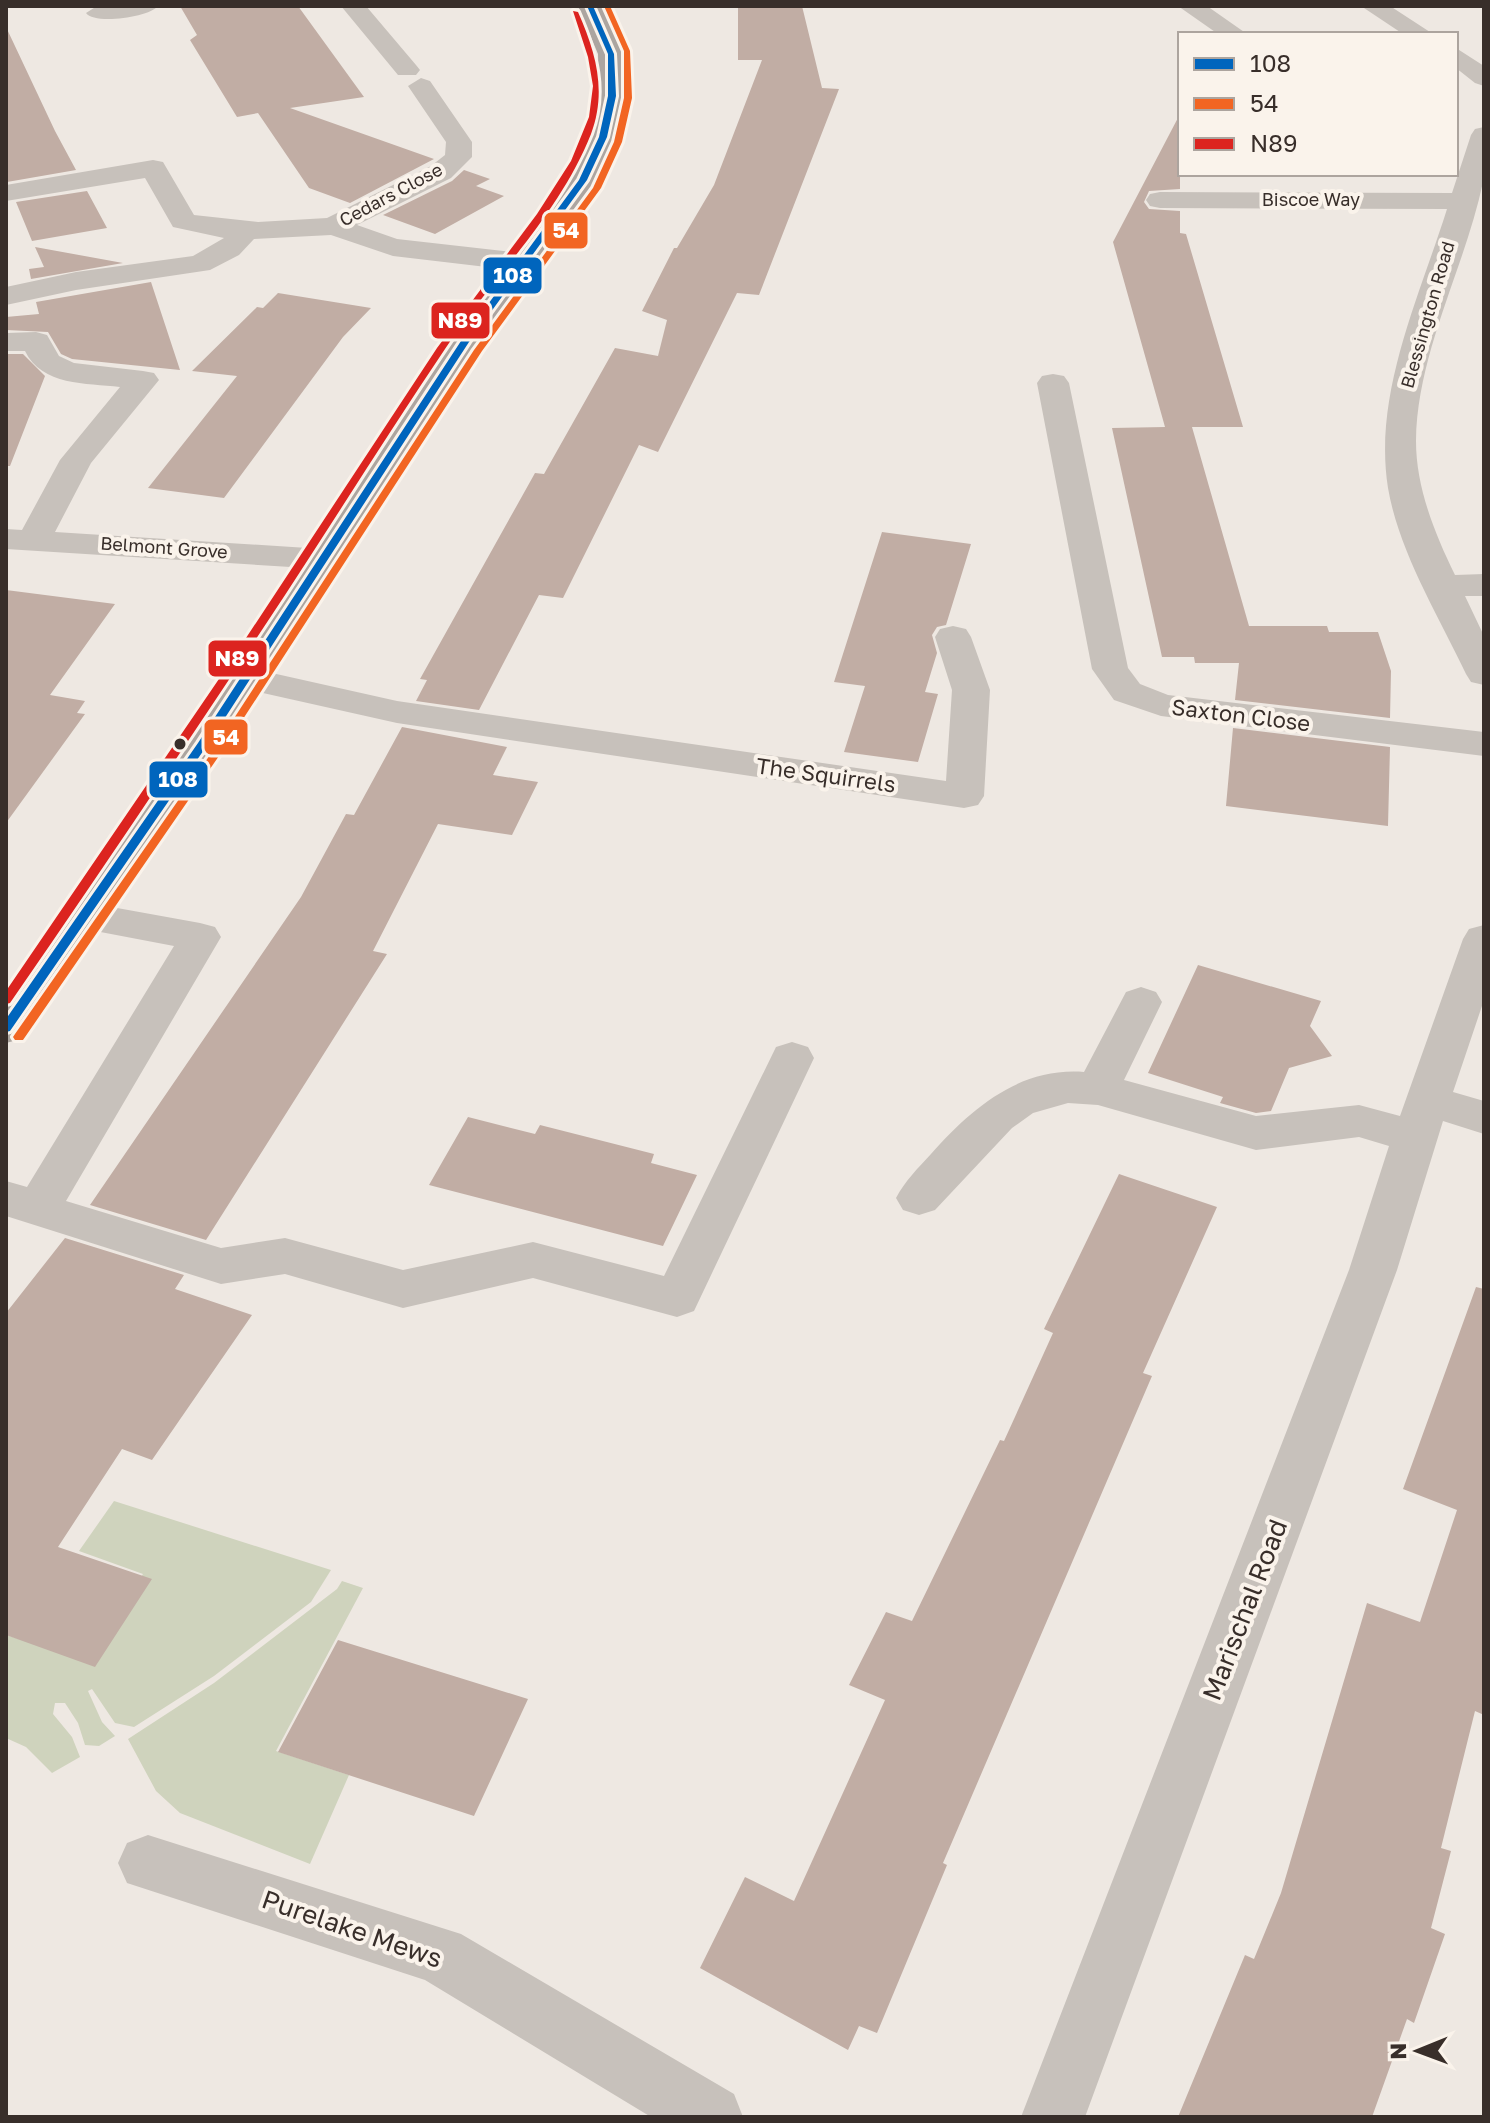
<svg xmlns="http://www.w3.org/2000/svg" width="1490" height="2123" font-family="'Golos Text',sans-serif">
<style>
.green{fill:#cfd3bd}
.building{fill:#c1ada4}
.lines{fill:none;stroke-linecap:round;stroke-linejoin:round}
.minor{fill:#c7c1bb;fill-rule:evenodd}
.major{fill:#aca5a0;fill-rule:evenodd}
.bus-1-casing{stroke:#faf3eb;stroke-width:6}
.bus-2-casing{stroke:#faf3eb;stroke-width:6}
.bus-3-casing{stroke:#faf3eb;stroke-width:6}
.bus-1{fill:#0065bd;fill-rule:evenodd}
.bus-2{fill:#f26522;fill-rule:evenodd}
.bus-3{fill:#dc241f;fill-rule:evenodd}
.bus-dot{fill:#382e2a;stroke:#faf3eb;stroke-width:3}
.labels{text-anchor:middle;stroke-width:8;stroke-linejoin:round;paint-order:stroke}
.far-street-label{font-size:18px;fill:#382e2a;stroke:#faf3eb}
.street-label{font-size:22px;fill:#382e2a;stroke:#faf3eb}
.near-street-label{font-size:26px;fill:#382e2a;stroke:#faf3eb}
.line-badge{stroke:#faf3eb;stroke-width:3}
.badge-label{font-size:22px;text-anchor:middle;font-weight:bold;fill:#fff}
</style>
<rect width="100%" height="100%" fill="#eee8e2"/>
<!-- green -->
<path class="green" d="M114 1501 331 1570 311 1602 214 1676 134 1727 115 1723 92 1689 88 1691 102 1722 115 1736 99 1746 85 1745 78 1723 65 1703H55L53 1714 72 1737 80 1757 52 1773 26 1747 6 1738V1635L87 1660 143 1574 79 1551Z
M342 1581 363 1588 276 1751 349 1775 310 1864 180 1813 156 1791 128 1739 214 1683 337 1589Z"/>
<!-- building -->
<path class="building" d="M180 6H298L364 97 290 108 434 159 350 203 309 188 258 113 237 117 190 40 197 35Z
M738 6H802L822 88 839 89 759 295 737 293 658 452 639 445 563 598 539 595 479 710 416 701 427 680 420 679 535 473 544 474 615 348 658 356 667 320 642 311 674 248H677L714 185 762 60H738Z
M6 27 55 131 76 170 7 182Z
M1180 114V189L1149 191 1144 202 1149 209 1180 211V233L1186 234 1243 427H1192L1249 626H1327L1329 632H1378L1391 671 1390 718 1235 700 1239 663H1195L1194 657H1162L1112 428 1165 427 1113 242Z
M464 170 490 179 476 186 504 196 435 234 383 215 452 181Z
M87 191 107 228 32 241 16 202Z
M35 247 123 263 31 279 29 269 44 267Z
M151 282 180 370 72 359 61 354 48 332 6 330V317L39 314 36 302Z
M278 293 371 308 343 337 224 498 148 488 237 376 192 371 257 307 263 308Z
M6 354H23L45 376 10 466H6Z
M882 532 971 544 946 625 937 627 932 635 937 653 925 692 938 694 918 762 844 752 865 686 834 682Z
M6 590 115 604 50 695 85 701 77 713 85 714 6 823Z
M402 727 507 747 493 775 538 782 512 835 438 824 373 951 387 954 206 1240 90 1205 301 897 346 814 354 815Z
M1233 728 1390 747 1388 826 1226 806Z
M1198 965 1321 1001 1310 1026 1332 1056 1289 1068 1271 1111 1256 1113 1220 1103 1223 1097 1148 1073Z
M468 1117 535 1134 540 1125 654 1154 651 1163 697 1175 663 1246 429 1185Z
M1119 1174 1217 1207 1143 1373 1152 1376 943 1863 947 1865 877 2033 859 2026 848 2050 700 1968 745 1877 794 1901 885 1700 849 1685 886 1612 912 1621 1000 1440 1004 1441 1053 1333 1044 1329Z
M65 1238 184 1275 175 1289 252 1315 152 1460 122 1449 58 1547 152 1579 95 1667 6 1635V1313Z
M1476 1287 1484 1289V1715L1475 1711 1441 1848 1451 1851 1431 1928 1445 1934 1414 2023 1407 2019 1372 2117H1178L1245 1955 1254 1959 1281 1893 1367 1603 1420 1622 1457 1510 1403 1489Z
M338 1640 528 1699 474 1816 278 1752Z"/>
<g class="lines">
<!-- minor -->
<path class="minor" d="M97 6H158C150 17 94 25 86 13Z
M341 6H366L416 65 420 70 416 75H398Z
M1178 6H1207L1247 34H1218Z
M1361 6H1390L1433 34H1403Z
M1456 48 1484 66V86L1475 83 1456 68Z
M421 78 430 81 472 142V157L451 178 357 225 397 239 521 253 531 256 535 262 531 268 521 271 393 256 331 235 254 239 239 255 210 270 76 290 6 305V287L76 272 193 256 224 238 173 227 145 178 6 201V185L153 160 163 162 194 215 258 222 327 218 431 166 445 155 446 142 408 86Z
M1484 127C1484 144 1487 165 1483 182 1465 268 1417 352 1416 441 1416 488 1435 534 1455 575L1484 574V596H1465L1484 636V685L1471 682 1466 674C1438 615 1399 552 1388 488 1373 394 1419 298 1447 209L1160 208 1150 206 1146 200 1150 194 1160 192 1452 193 1471 135 1475 129Z
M36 332 47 335 59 356 74 363 143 371 154 373 159 380 91 463 55 532 323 549 335 552 340 559 335 566 323 569 6 549V529L22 530 60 460 120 387C86 383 42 386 25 351H6V333Z
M1053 374 1064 376 1069 383 1128 668 1140 684 1168 695 1484 732V756L1161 716 1114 700 1092 669 1037 383 1042 376Z
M953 626 966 629 971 637 990 690 984 796 978 805 964 808 397 723 232 686 227 678 232 670 245 667 397 701 946 781 952 690 935 637 940 629Z
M84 902 200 923 215 927 221 937 66 1201 221 1248 285 1238 403 1270 533 1242 664 1276 776 1047 792 1042 808 1047 814 1058 694 1311 677 1317 533 1278 403 1308 285 1274 221 1284 6 1216V1181L27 1187 174 946 69 926 63 916 69 906Z
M1484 925V1000L1453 1092 1484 1101V1134L1443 1121 1397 1270 1085 2117H1021L1349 1270 1389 1146 1359 1137 1256 1150 1098 1105 1068 1103 1033 1113 1012 1128 935 1210 919 1215 903 1210 896 1198C905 1181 918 1168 931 1154 971 1109 1019 1067 1084 1072L1126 992 1141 987 1156 992 1162 1002 1124 1080 1256 1116 1359 1105 1400 1116 1463 939 1469 929Z
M148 1835 461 1934 734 2094 743 2117H651L425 1980 127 1883 118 1863 127 1843Z"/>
<!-- major -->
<path class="major" d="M578 6H602L624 54 625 96 616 137 597 180 479 344 222 744 21 1039 6 1043V996L187 739 450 341 570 179 590 137 599 96 598 54Z"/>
<defs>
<path id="bus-1" d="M587 6H593L614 54 616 96 607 137 587 180 469 342 208 744 10 1031 6 1032V1019L198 743 461 341 579 180 599 137 608 96V54Z"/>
<path id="bus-2" d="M604 6H610L630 51 632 98 622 142 601 188 482 351 221 753 23 1040H15L13 1037 15 1034 212 752 474 350 593 188 614 142 624 98V51Z"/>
<path id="bus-3" d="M573 11 578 12C596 53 607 91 591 134 559 215 492 278 445 349 391 429 340 511 287 592 196 730 104 867 10 1003L6 1004V991L221 676 437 348 537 214 571 161 589 117 593 86 588 57Z"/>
</defs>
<!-- bus-1 casing -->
<use href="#bus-1" class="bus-1-casing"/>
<!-- bus-2 casing -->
<use href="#bus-2" class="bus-2-casing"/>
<!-- bus-3 casing -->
<use href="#bus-3" class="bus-3-casing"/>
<!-- bus-1 -->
<use href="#bus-1" class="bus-1"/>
<!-- bus-2 -->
<use href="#bus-2" class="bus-2"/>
<!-- bus-3 -->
<use href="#bus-3" class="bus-3"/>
</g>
<!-- markers -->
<circle class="bus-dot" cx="180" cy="744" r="7"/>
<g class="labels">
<!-- far-street labels -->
<g class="far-street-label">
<text transform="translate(391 195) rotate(-28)" y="6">Cedars Close</text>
<text x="1311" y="206">Biscoe Way</text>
<text transform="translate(1428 315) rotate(-74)" y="6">Blessington Road</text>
<text transform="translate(164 548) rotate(4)" y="6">Belmont Grove</text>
</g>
<!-- street labels -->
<g class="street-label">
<text transform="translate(1241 715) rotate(7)" y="8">Saxton Close</text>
<text transform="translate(826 775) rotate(8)" y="8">The Squirrels</text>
</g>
<!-- near-street labels -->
<g class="near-street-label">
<text transform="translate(1245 1610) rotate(-69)" y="9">Marischal Road</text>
<text transform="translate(352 1929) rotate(19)" y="9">Purelake Mews</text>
</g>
</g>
<g class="line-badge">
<rect x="543" y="211" width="46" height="39" rx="8" fill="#f26522"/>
<rect x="482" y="256" width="61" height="39" rx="8" fill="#0065bd"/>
<rect x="430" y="301" width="61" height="39" rx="8" fill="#dc241f"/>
<rect x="207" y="639" width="61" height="39" rx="8" fill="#dc241f"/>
<rect x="203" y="718" width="46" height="38" rx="8" fill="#f26522"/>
<rect x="148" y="760" width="61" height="39" rx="8" fill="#0065bd"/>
</g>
<g class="badge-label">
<text x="566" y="238">54</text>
<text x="513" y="283">108</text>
<text x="460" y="328">N89</text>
<text x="237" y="666">N89</text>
<text x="226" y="745">54</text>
<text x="178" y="787">108</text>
</g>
<!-- border -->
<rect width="1490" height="2123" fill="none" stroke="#382e2a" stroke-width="16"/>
<!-- legend -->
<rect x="1178" y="32" width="280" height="144" fill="#faf3eb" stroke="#aca49e" stroke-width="2"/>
<rect x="1194" y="58" width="40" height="12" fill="#0065bd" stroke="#aca49e" stroke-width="2"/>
<text x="1250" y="72" font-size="24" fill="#382e2a">108</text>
<rect x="1194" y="98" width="40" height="12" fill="#f26522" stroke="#aca49e" stroke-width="2"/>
<text x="1250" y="112" font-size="24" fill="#382e2a">54</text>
<rect x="1194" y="138" width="40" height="12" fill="#dc241f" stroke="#aca49e" stroke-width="2"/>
<text x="1250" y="152" font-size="24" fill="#382e2a">N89</text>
<!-- north arrow -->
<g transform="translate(1418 2051) rotate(269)" stroke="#faf3eb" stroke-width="6" paint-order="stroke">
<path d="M0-6L14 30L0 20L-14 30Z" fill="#382e2a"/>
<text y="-12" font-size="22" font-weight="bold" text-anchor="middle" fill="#382e2a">N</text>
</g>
</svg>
